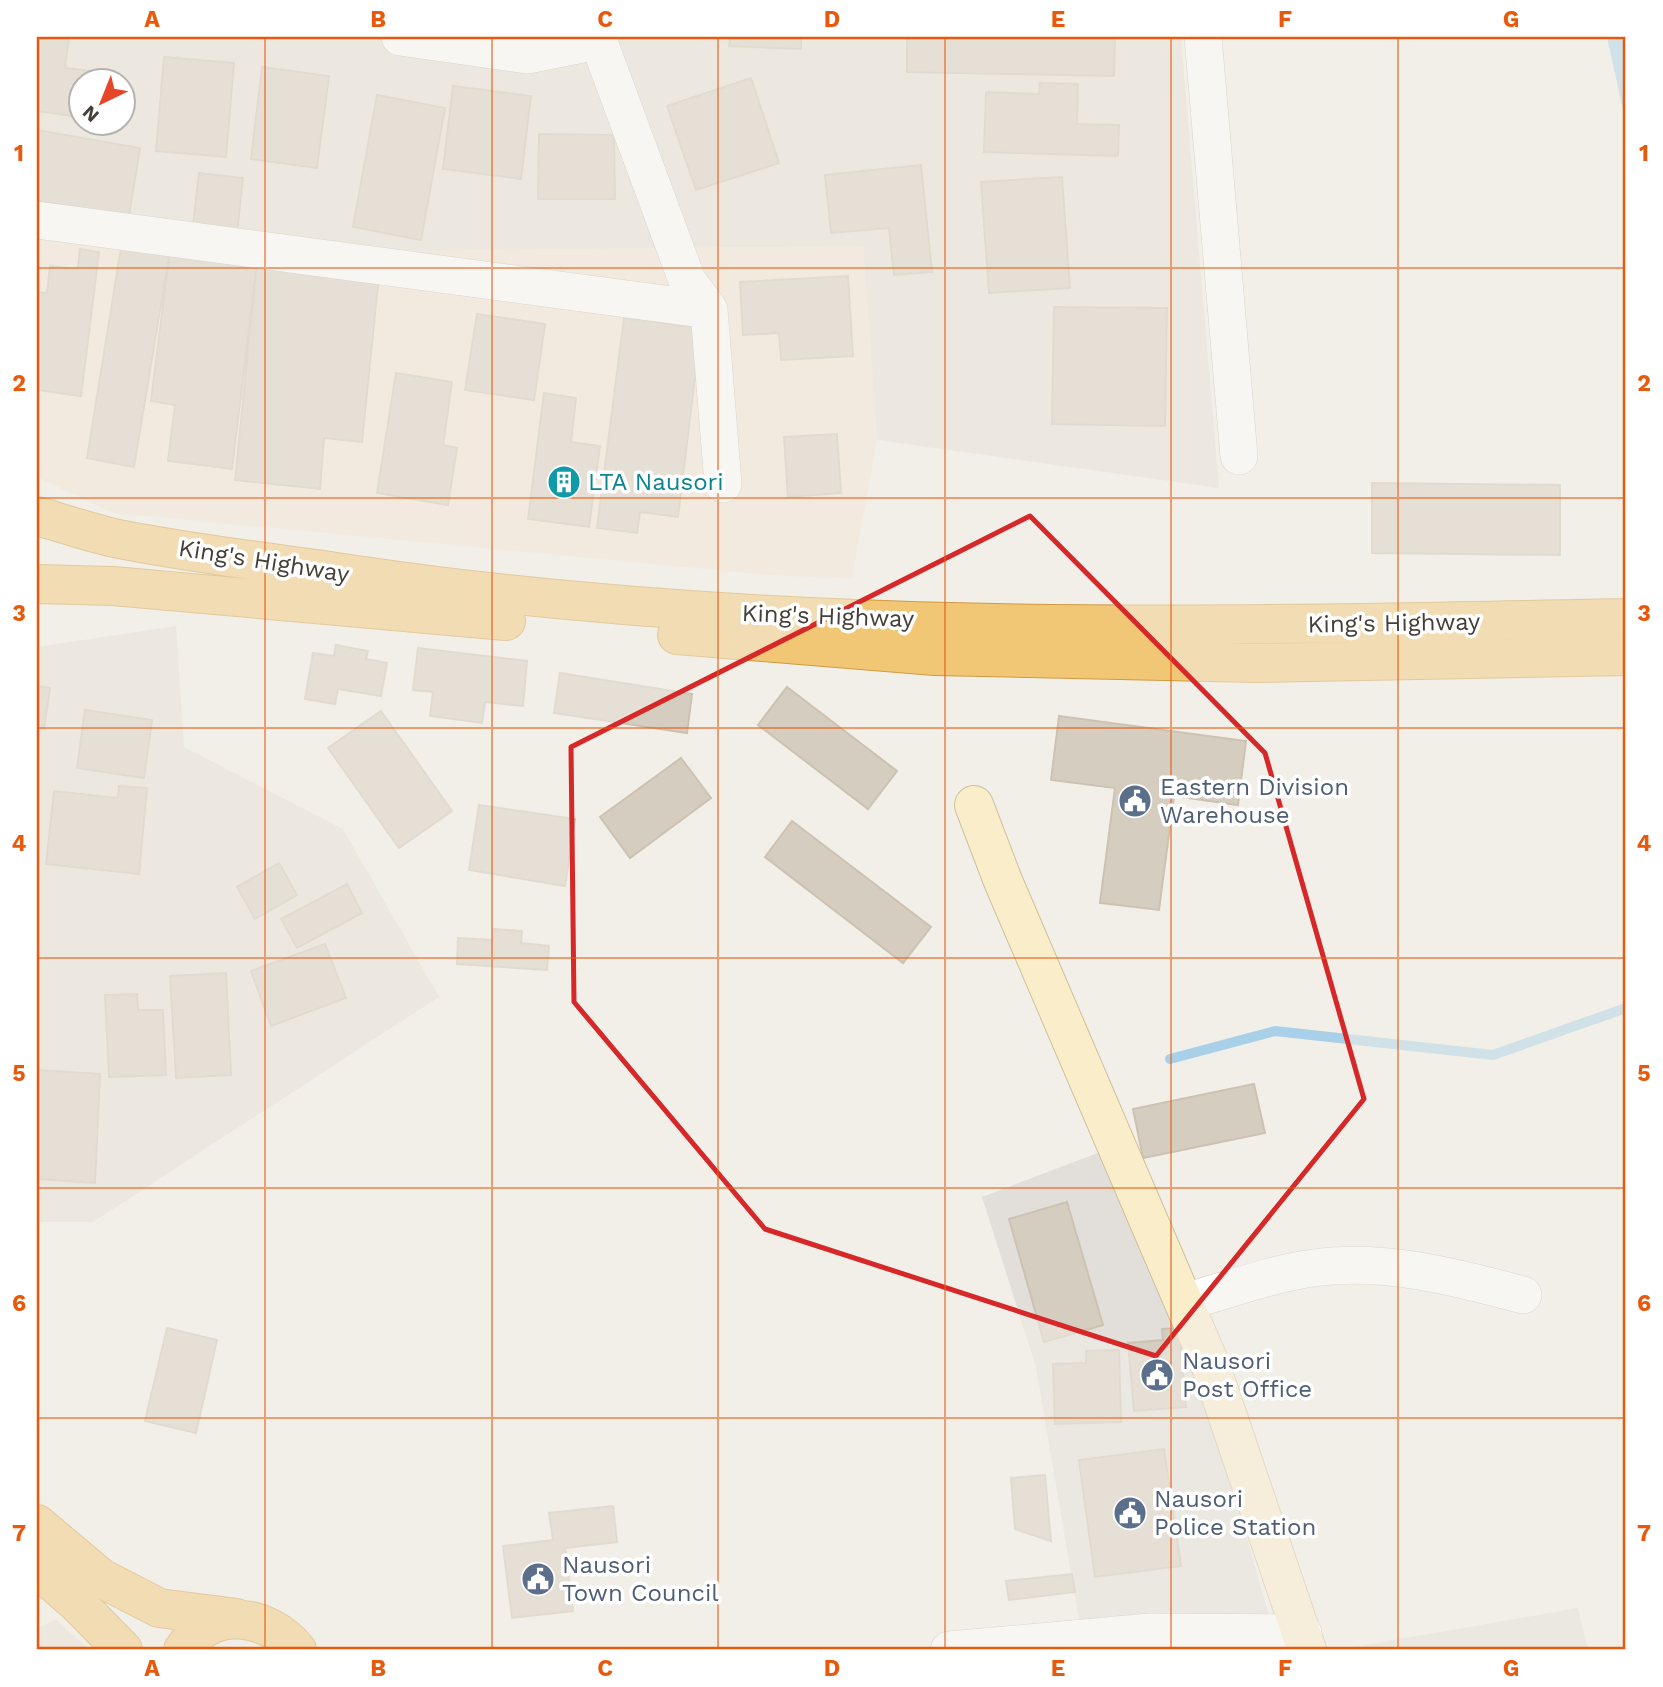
<svg xmlns="http://www.w3.org/2000/svg" width="1663" height="1687" font-family="'Work Sans',sans-serif">
<style>
.residential{fill:#e6e1d6;fill-rule:evenodd}
.commercial{fill:#f2e5d5}
.industrial{fill:#e2ded9}
.water{fill:#a9d0e9}
.lines{fill:none;stroke-linecap:round;stroke-linejoin:round}
.stream{stroke:#a9d0e9;stroke-width:10}
.building{fill:#d6cdc1;stroke:#cdc2b2;stroke-width:2}
.street-casing{stroke:#bdb6ab;stroke-width:38}
.secondary-casing{stroke:#cec09b;stroke-width:40}
.highway-casing{stroke:#cf9b45;stroke-width:40}
.street{stroke:#fff;stroke-width:37}
.secondary{stroke:#faeeca;stroke-width:38}
.highway{stroke:#f1c674;stroke-width:38}
.marked{fill:none;stroke:#d62828;stroke-width:5;stroke-linejoin:round}
.grid{fill:none;stroke:#e8590c;stroke-width:2;stroke-opacity:0.55}
.labels{text-anchor:middle;stroke-width:7;stroke-linejoin:round;paint-order:stroke}
.culture-label{font-size:24px;fill:#0d838f;stroke:#fff;text-anchor:start}
.street-label{font-size:24px;fill:#453f37;stroke:#fff}
.service-label{font-size:24px;fill:#4e5e75;stroke:#fff;text-anchor:start}
.neatline{fill:none;stroke:#e8590c;stroke-width:2.5}
.grid-label{font-size:23px;text-anchor:middle;font-weight:bold;fill:#e8590c}
</style>
<rect width="100%" height="100%" fill="#f2efe8"/>
<!-- residential -->
<path class="residential" d="M37 37H1181L1219 488 877 440 863 246 419 251 178 231 37 212ZM80 80H122V122H80Z
M176 626 184 747 343 829 439 997 93 1222H37V647Z
M55 1619 90 1650H37V1629Z"/>
<!-- commercial -->
<path class="commercial" d="M37 212 178 231 419 251 863 246 877 440 852 579 769 575 113 513 37 477Z"/>
<!-- industrial -->
<path class="industrial" d="M1108 1149 1186 1327 1279 1650H1084L1036 1367 982 1197Z
M1578 1608 1588 1650H1338Z"/>
<!-- water -->
<path class="water" d="M1607 37H1626V124Z"/>
<g class="lines">
<!-- stream -->
<path class="stream" d="M1170 1059 1275 1031 1493 1055 1626 1008"/>
</g>
<!-- building -->
<path class="building" d="M37 37H69L65 68 99 72 98 80H80V117L37 111Z
M730 37H801V49L729 46Z
M907 37H1115L1114 76 907 72Z
M164 57 234 63 226 157 156 151Z
M262 67 329 76 317 168 251 159Z
M751 78 779 163 696 190 667 106Z
M1040 83 1078 84 1077 124 1119 125 1118 156 984 152 986 92 1039 94Z
M453 86 531 96 521 179 443 169Z
M377 95 445 108 421 240 353 227Z
M37 130 140 148 129 216 37 201Z
M539 134 614 135 615 199H538Z
M921 165 932 272 894 275 889 228 831 233 825 175Z
M199 173 243 178 237 232 193 227Z
M1062 177 1070 288 989 293 981 182Z
M122 242 170 250 134 467 87 458Z
M80 249 99 252 81 396 37 390V292L47 293 50 266 78 269Z
M170 250 257 262 232 469 168 461 175 405 151 401Z
M257 262 379 275 362 442 324 438 320 489 235 480Z
M848 276 853 356 781 360 779 333 743 335 740 282Z
M1054 307 1167 308 1165 426 1052 424Z
M477 314 545 324 534 400 465 390Z
M624 318 701 328 678 517 640 512 637 533 597 528Z
M396 373 452 382 443 445 457 448 448 505 377 493Z
M544 393 576 398 571 442 600 446 589 527 528 519Z
M837 434 841 493 788 497 784 437Z
M1372 483 1560 485V555L1372 553Z
M336 645 368 651 366 659 387 663 381 696 338 689 335 704 305 699 313 653 334 656Z
M418 648 527 661 523 706 485 702 482 723 430 716 433 692 413 690Z
M560 673 692 694 687 733 554 713Z
M37 686 50 688 44 729 37 728Z
M787 687 897 771 868 809 758 725Z
M85 710 152 720 144 778 77 768Z
M381 711 452 811 399 848 328 748Z
M1059 716 1246 741 1238 805 1174 796 1159 910 1100 903 1115 788 1051 780Z
M681 758 711 798 630 858 600 817Z
M119 786 147 788 139 874 46 864 54 791 118 798Z
M479 805 575 819 565 886 469 870Z
M792 821 931 927 903 963 765 857Z
M279 863 297 895 255 919 237 887Z
M347 884 362 913 297 948 281 919Z
M493 929 522 931 521 943 549 946 547 970 457 964 458 938 493 940Z
M325 944 346 998 271 1026 251 971Z
M226 973 231 1075 176 1078 170 976Z
M137 994 138 1010H163L166 1075 109 1077 105 995Z
M37 1070 100 1074 95 1183 37 1179Z
M1254 1084 1265 1133 1143 1158 1133 1109Z
M1067 1202 1103 1325 1044 1342 1009 1219Z
M167 1328 217 1340 196 1433 145 1421Z
M1179 1328 1186 1407 1134 1411 1128 1343 1163 1340 1162 1329Z
M1119 1350 1121 1422 1055 1424 1053 1364 1086 1363V1351Z
M1164 1449 1181 1566 1095 1577 1079 1460Z
M1045 1475 1051 1541 1015 1529 1011 1478Z
M613 1506 617 1542 565 1548 573 1611 512 1618 503 1546 553 1540 549 1513Z
M1072 1574 1075 1592 1009 1600 1006 1581Z"/>
<g class="lines">
<defs>
<path id="street" d="M400 37 527 55 597 41
M597 37 687 280 709 310 723 484
M1203 37 1239 456
M37 220 709 310
M1184 1302C1226 1291 1270 1274 1313 1268 1383 1258 1456 1277 1523 1295
M949 1650 1150 1632 1303 1633"/>
<path id="secondary" d="M974 805 1003 881 1210 1364 1307 1650"/>
<path id="highway" d="M37 516C62 523 88 532 114 538 187 553 262 561 336 572 762 637 1197 627 1626 618
M37 584 113 586 506 621
M677 635 935 656 1255 663 1626 656
M37 1524 101 1578 159 1608 237 1618
M37 1568 79 1605 123 1650
M183 1650C211 1606 267 1613 297 1650"/>
</defs>
<!-- street casing -->
<use href="#street" class="street-casing"/>
<!-- secondary casing -->
<use href="#secondary" class="secondary-casing"/>
<!-- highway casing -->
<use href="#highway" class="highway-casing"/>
<!-- street -->
<use href="#street" class="street"/>
<!-- secondary -->
<use href="#secondary" class="secondary"/>
<!-- highway -->
<use href="#highway" class="highway"/>
</g>
<!-- marked area -->
<path d="M0 0H1663V1687H0ZM1030 516 1265 753 1364 1099 1156 1356 765 1229 574 1002 571 747Z" fill="#f2efe8" fill-opacity=".55" fill-rule="evenodd"/>
<path class="marked" d="M1030 516 1265 753 1364 1099 1156 1356 765 1229 574 1002 571 747Z"/>
<!-- grid -->
<path class="grid" d="M265 37V1650M492 37V1650M718 37V1650M945 37V1650M1171 37V1650M1398 37V1650M37 268H1626M37 498H1626M37 728H1626M37 958H1626M37 1188H1626M37 1418H1626"/>
<!-- icons -->
<defs>
<symbol id="building-disc" viewBox="-11 -11 22 22"><circle r="9.5" fill="#0f9aa8" stroke="#fff"/><path d="M-4-6H4V6H1V3H-1V6H-4ZM-2.5-4.3h1.7v1.8h-1.7ZM.8-4.3h1.7v1.8H.8ZM-2.5-1h1.7V.8h-1.7ZM.8-1h1.7V.8H.8Z" fill="#fff"/></symbol>
<symbol id="civic-disc" viewBox="-11 -11 22 22"><circle r="9.5" fill="#5c6f8a" stroke="#fff"/><path d="M-.6-6.5H3V-4.5H.6V-3L4-1V1h2V6H-6V1h2V-1L-.6-3ZM-1.2 2.5V6h2.4V2.5Z" fill="#fff"/></symbol>
</defs>
<g fill-rule="evenodd">
<use href="#building-disc" x="545" y="463" width="38" height="38"/>
<use href="#civic-disc" x="1116" y="782" width="38" height="38"/>
<use href="#civic-disc" x="1138" y="1356" width="38" height="38"/>
<use href="#civic-disc" x="1111" y="1494" width="38" height="38"/>
<use href="#civic-disc" x="519" y="1560" width="38" height="38"/>
</g>
<g class="labels">
<!-- culture labels -->
<g class="culture-label">
<text x="588" y="490">LTA Nausori</text>
</g>
<!-- street labels -->
<g class="street-label">
<text transform="translate(264 561) rotate(9)" y="8">King's Highway</text>
<text transform="translate(828 616) rotate(2)" y="8">King's Highway</text>
<text transform="translate(1394 623) rotate(-1)" y="8">King's Highway</text>
</g>
<!-- service labels -->
<g class="service-label">
<text x="1160" y="795">Eastern Division<tspan x="1160" dy="28">Warehouse</tspan></text>
<text x="1182" y="1369">Nausori<tspan x="1182" dy="28">Post Office</tspan></text>
<text x="1154" y="1507">Nausori<tspan x="1154" dy="28">Police Station</tspan></text>
<text x="562" y="1573">Nausori<tspan x="562" dy="28">Town Council</tspan></text>
</g>
</g>
<!-- border -->
<rect width="1663" height="1687" fill="none" stroke="#ffffff" stroke-width="77"/>
<!-- north arrow -->
<g transform="translate(102 102) rotate(223)"><circle r="33" fill="#ffffff" stroke="#b5b2af" stroke-width="2"/>
<path d="M0-5L12 26L0 18L-12 26Z" fill="#e6452a"/>
<text y="-10" font-size="19" font-weight="bold" text-anchor="middle" fill="#453f37">N</text>
</g>
<rect x="38" y="38" width="1586" height="1610" class="neatline"/>
<g class="grid-label">
<text x="152" y="27">A</text>
<text x="378" y="27">B</text>
<text x="605" y="27">C</text>
<text x="832" y="27">D</text>
<text x="1058" y="27">E</text>
<text x="1285" y="27">F</text>
<text x="1511" y="27">G</text>
<text x="19" y="161">1</text>
<text x="1644" y="161">1</text>
<text x="19" y="391">2</text>
<text x="1644" y="391">2</text>
<text x="19" y="621">3</text>
<text x="1644" y="621">3</text>
<text x="19" y="851">4</text>
<text x="1644" y="851">4</text>
<text x="19" y="1081">5</text>
<text x="1644" y="1081">5</text>
<text x="19" y="1311">6</text>
<text x="1644" y="1311">6</text>
<text x="19" y="1541">7</text>
<text x="1644" y="1541">7</text>
<text x="152" y="1676">A</text>
<text x="378" y="1676">B</text>
<text x="605" y="1676">C</text>
<text x="832" y="1676">D</text>
<text x="1058" y="1676">E</text>
<text x="1285" y="1676">F</text>
<text x="1511" y="1676">G</text>
</g>
</svg>
